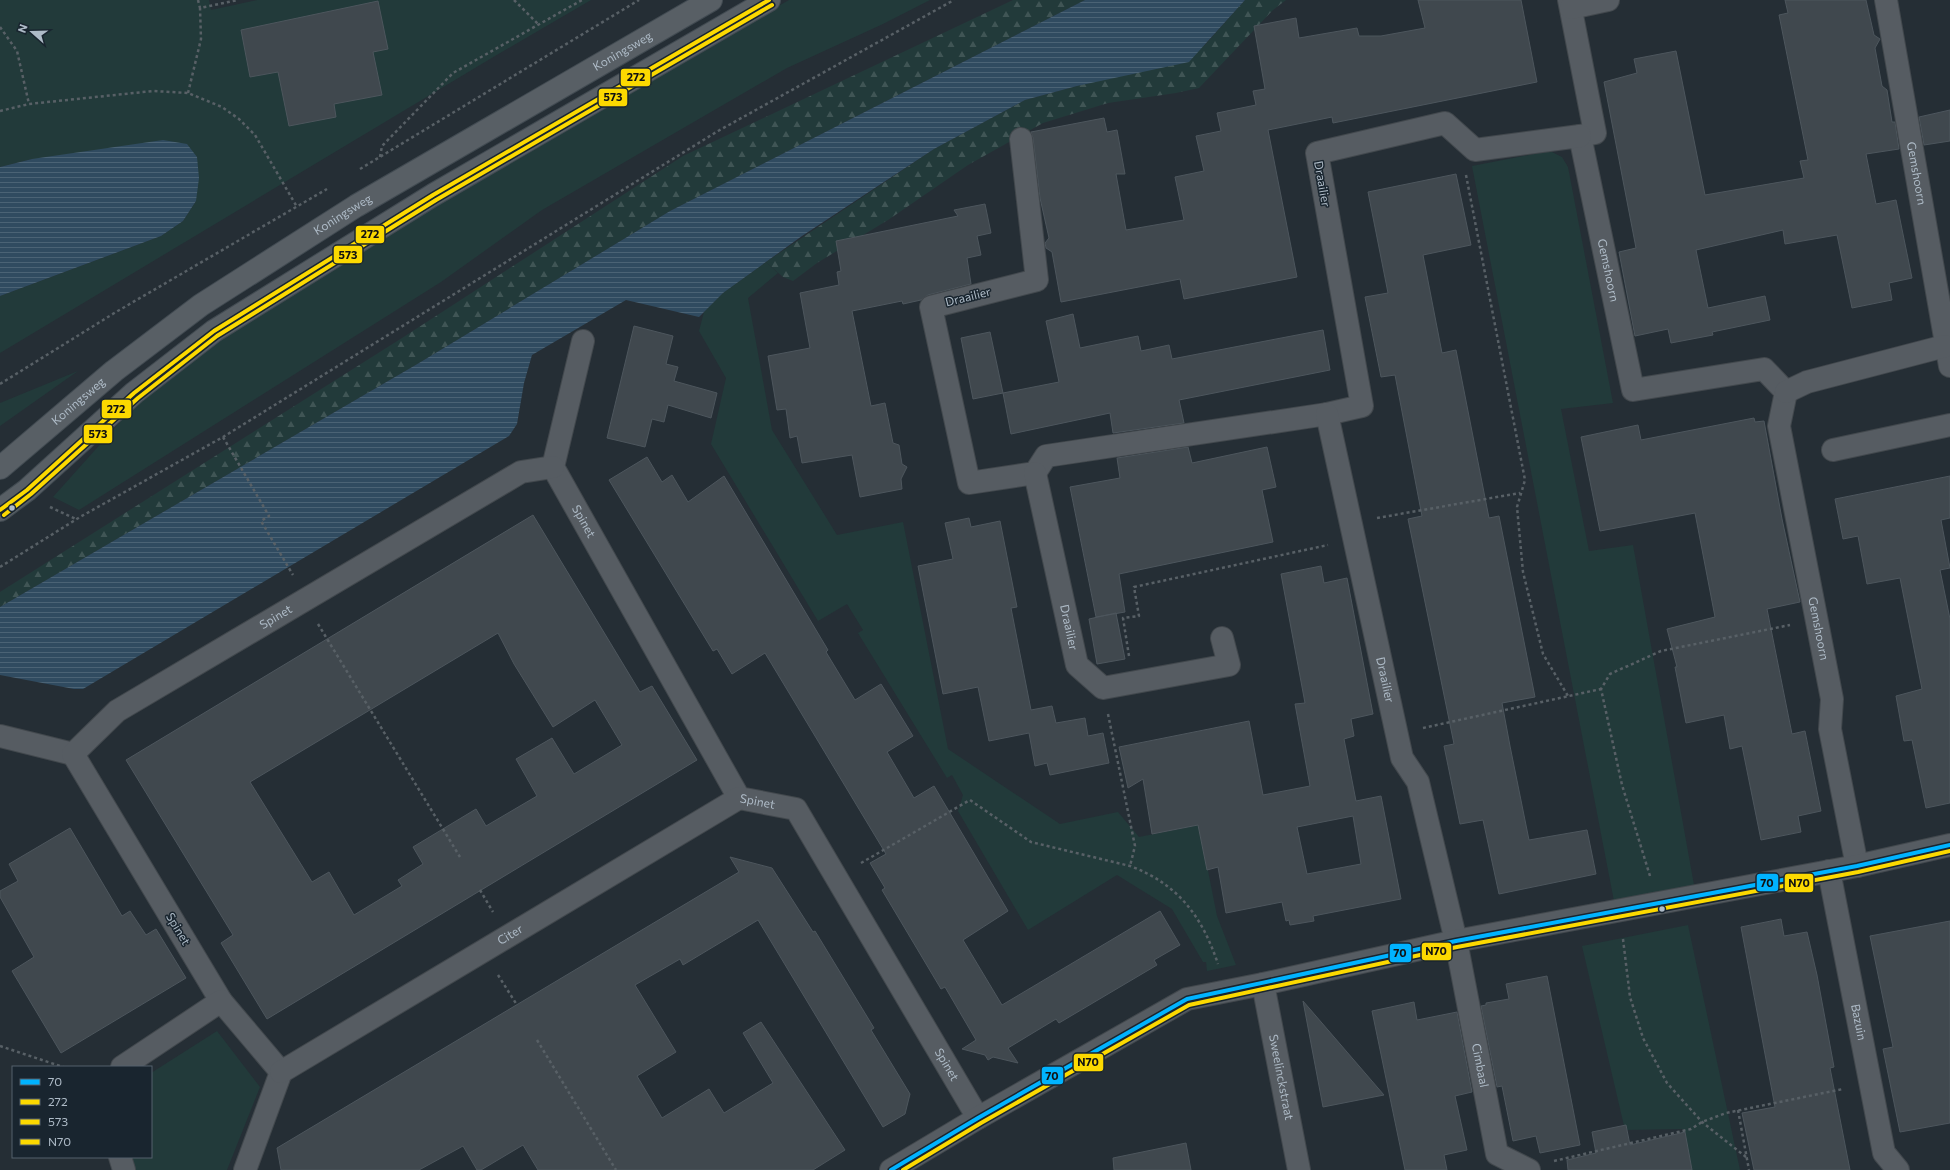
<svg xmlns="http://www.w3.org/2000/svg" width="1950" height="1170" font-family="Commissioner,sans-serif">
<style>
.green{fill:#223a3a}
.forest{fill:url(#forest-firs)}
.water{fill:url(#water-rules)}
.building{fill:#40484e;stroke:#4d565d;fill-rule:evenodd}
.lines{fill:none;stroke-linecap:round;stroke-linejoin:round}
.minor-casing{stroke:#42484d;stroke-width:24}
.major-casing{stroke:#424b52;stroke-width:24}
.path{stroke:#586066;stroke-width:2.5;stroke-dasharray:3 3;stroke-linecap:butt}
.minor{stroke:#565c62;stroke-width:22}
.major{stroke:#585f65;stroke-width:22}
.bus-1-casing{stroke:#19252f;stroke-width:7}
.bus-2-casing{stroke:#19252f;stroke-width:7}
.bus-3-casing{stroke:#19252f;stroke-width:7}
.bus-4-casing{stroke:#19252f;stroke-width:7}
.bus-1{stroke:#00b3ff;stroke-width:4}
.bus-2{stroke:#fcd900;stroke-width:4}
.bus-3{stroke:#fcd900;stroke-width:4}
.bus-4{stroke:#fcd900;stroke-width:4}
.bus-dot{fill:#aebbc7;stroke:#19252f;stroke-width:1.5}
.labels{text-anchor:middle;stroke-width:3;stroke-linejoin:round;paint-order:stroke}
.street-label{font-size:12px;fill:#aebbc7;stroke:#19252f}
.line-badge{stroke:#19252f;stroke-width:1.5}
.pale-badge-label{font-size:11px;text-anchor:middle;font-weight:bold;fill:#111}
</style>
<defs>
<pattern id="forest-firs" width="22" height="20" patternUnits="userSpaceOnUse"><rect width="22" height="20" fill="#223a3a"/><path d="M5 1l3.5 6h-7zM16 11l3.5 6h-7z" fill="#405555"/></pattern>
<pattern id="water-rules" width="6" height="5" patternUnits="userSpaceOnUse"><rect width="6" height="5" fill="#304b60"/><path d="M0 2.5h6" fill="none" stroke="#4b6375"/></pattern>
</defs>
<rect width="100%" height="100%" fill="#252e35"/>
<!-- green -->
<path class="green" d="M0 0H209L211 10 257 0H591L495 56 0 353V296L161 236 183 221 196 201 32 159 0 167Z
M789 0H930L883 24 787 68 542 210 441 282 79 510 53 497 130 411 196 358 259 311 352 252Z
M1550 151 1562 157 1568 167 1613 403 1561 409 1589 551 1633 545 1694 885 1614 901 1472 166Z
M766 262 778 273 748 298 772 430 837 535 903 522 948 749 1060 824 1118 812 1139 837 1199 825 1217 916 1236 965 1207 971 1206 962H1203L1172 909 1117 875 1028 930 958 811 963 795 952 775 947 778 858 633 863 630 847 604 818 621 711 444 726 378 699 331 704 312 723 293Z
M78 371 0 426V403Z
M1688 925 1740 1170H1692L1683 1129 1625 1130 1582 946Z
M217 1031 260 1087 227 1170H131L128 1157H151V1073Z"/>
<!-- forest -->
<path class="forest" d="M1013 0H1085L670 211 419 363 0 607V592L402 338 683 156Z
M1245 0H1286L1273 10 1199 88 1176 93 1108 103 1043 123 968 165 888 220 817 263 793 281 783 277 766 262 934 149 1025 100 1077 86 1204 46Z"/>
<!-- water -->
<path class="water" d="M1085 0H1245L1189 62 1077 86 1025 100 934 149 802 236 723 293 699 317 626 300 532 355 524 383 517 424 509 436 83 689H74L0 675V607L419 363 670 211Z
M163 140 187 144 197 157 199 178 196 201 183 221 161 236 0 296V167L32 159Z"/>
<!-- building -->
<path class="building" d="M1418 0H1521L1537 82 1333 123 1332 117 1268 130 1297 277 1184 299 1180 279 1061 302 1052 252 1046 248 1045 243 1049 238 1040 198 1033 138 1031 132 1104 118 1107 132 1117 130 1125 174H1116L1126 230 1184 220 1175 177 1204 171 1196 136 1221 131 1217 113 1256 105 1253 91 1265 89 1254 26 1296 18 1299 38 1357 28 1359 36H1381L1425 28Z
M1785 0H1866L1874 35 1880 39 1875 48 1882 86 1887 90 1892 122H1895L1899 149 1866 154 1876 204 1896 200 1912 278 1889 283 1892 300 1852 308 1837 235 1785 244 1783 230 1696 250 1708 308 1765 296 1770 320 1712 332 1713 335 1671 343 1668 329 1635 336 1619 252 1636 248 1604 82 1637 73 1634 59 1676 51 1705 195 1804 178 1800 161 1808 160 1779 15 1788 13Z
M378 1 388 49 373 52 382 95 334 104 336 117 289 126 278 72 250 77 241 30Z
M1950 110V141L1924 145 1919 117Z
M1456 174 1471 245 1423 255 1442 353 1456 350 1489 518 1499 516 1535 697 1502 703 1510 746 1529 840 1587 830 1596 874 1499 894 1483 820 1460 824 1444 746 1454 744 1408 519 1422 516 1395 375 1381 377 1365 297 1388 293 1368 192Z
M985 204 991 233 977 236 981 255 967 258 971 284 928 295 921 300 903 304 902 301 852 311 871 406 885 403 893 443 899 445 902 464 907 467 901 479 902 489 860 497 852 455 802 463 797 436 790 438 786 409 777 410 768 356 810 348 800 293 839 285 837 272 841 271 836 241 958 216 954 210Z
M1073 314 1080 348 1138 336 1141 351 1169 345 1172 359 1323 330 1330 370 1179 400 1184 423 1113 433 1110 413 1011 434 1003 393 973 399 961 338 990 332 1003 393 1059 382 1046 321Z
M634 326 673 336 666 364 678 367 674 381 717 393 711 418 668 405 664 422 652 419 645 447 607 438Z
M1754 418 1755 422 1764 421 1782 519 1800 602 1767 609 1792 734 1805 731 1821 811 1798 816 1801 832 1761 840 1742 746 1730 749 1724 715 1686 723 1675 667H1677L1667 629 1715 617 1695 513 1600 531 1581 437 1638 425 1641 440Z
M1188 447 1192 463 1267 447 1276 487 1262 490 1273 542 1119 574 1125 612 1096 617 1070 487 1120 478 1117 458Z
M647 457 662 482 672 475 688 502 724 476 828 650 826 652 855 700 881 684 913 736 887 752 914 798 934 786 1008 911 963 940 1002 1005 1160 911 1180 945 1154 960 1157 965 1059 1023 1056 1019 1008 1048 1018 1063 993 1057 988 1060 985 1055 962 1049 976 1040 945 987 941 989 882 890 885 888 870 863 886 854 765 653 732 674 717 649 713 651 609 480Z
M1950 476V518L1941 520 1950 568 1940 570 1950 619V803L1926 808 1912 740 1904 741 1896 696 1922 689 1900 578 1867 584 1858 536 1843 539 1835 499Z
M533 515 640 692 652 686 697 760 267 1019 221 943 233 935 126 760ZM498 633 514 664 553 727 595 700 622 745 574 774 552 738 516 759 537 796 486 826 476 809 413 847 423 864 398 880 402 886 354 915 329 872 312 882 250 782Z
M969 518 971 527 1000 521 1017 607 1011 608 1031 710 1052 706 1056 723 1085 718 1088 736 1103 733 1109 763 1050 775 1047 763 1035 766 1029 733 989 741 978 687 943 694 918 566 953 559 945 523Z
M1321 566 1324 583 1347 578 1373 714 1351 719 1354 736 1344 739 1356 801 1381 796 1401 899 1313 916 1314 921 1290 925 1289 920 1286 921 1282 902 1226 913 1218 867 1207 870 1198 825 1152 834 1143 779 1128 788 1119 747 1249 721 1263 795 1310 786 1295 704 1305 703 1281 574ZM1353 816 1361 864 1307 874 1297 827Z
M1116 613 1125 659 1097 664 1089 619Z
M70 828 122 916 130 911 146 935 156 929 186 978 61 1053 12 971 34 957 0 897V891L18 881 9 864Z
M730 857 772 868 813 932 815 931 874 1028 871 1030 910 1094 905 1114 883 1127 758 920 683 965 680 959 635 985 676 1052 637 1076 662 1118 709 1089 724 1113 773 1083 743 1033 761 1022 845 1150 813 1170H538L523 1145 481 1170H477L463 1146 419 1170H281L277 1148 739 872Z
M1781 919 1784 936 1807 932 1817 975 1834 1067 1830 1068 1850 1170H1754L1742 1113 1775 1107 1741 927Z
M1950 921V1123L1900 1132 1883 1049 1893 1047 1870 936Z
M1547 976 1580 1145 1540 1153 1536 1136 1513 1141 1502 1086 1497 1087 1481 1006 1486 1005V1003L1509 999 1506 984Z
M1303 1001 1384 1095 1323 1107Z
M1414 1002 1417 1020 1457 1012 1472 1092 1455 1096 1467 1150 1444 1155 1447 1170H1405L1372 1011Z
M1626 1125 1630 1145 1685 1132 1692 1170H1568L1567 1160 1596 1153 1592 1132Z
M1186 1143 1191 1170H1114L1113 1158Z"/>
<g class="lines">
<defs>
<g id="minor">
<path id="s1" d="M1569 0 1595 133 1580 136 1633 390 1764 369 1786 392"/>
<path id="s2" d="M1886 0 1950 366"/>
<path d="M1571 8 1608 0"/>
<path d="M1021 139 1037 280 931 307 969 483 1035 473 1046 456 1327 414 1362 406 1317 153 1445 123 1475 150 1580 136"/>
<path id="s3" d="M583 341 553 467 739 798 796 809 978 1118"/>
<path id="s4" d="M1786 392 1779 426 1832 699 1830 729 1857 866"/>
<path d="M1786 392 1807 382 1945 346"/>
<path id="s5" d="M1327 414 1402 758 1418 782 1456 941 1497 1154 1529 1170"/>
<path d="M1833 450 1950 425"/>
<path id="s6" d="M1035 473 1077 665 1103 688 1229 665 1222 638"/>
<path d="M0 736 73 754"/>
<path id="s7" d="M1829 871 1884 1153 1898 1170"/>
<path id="s8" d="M1263 984 1299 1170"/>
<path id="s9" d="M221 1001 73 754 117 711 521 472 553 467"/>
<path d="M122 1067 221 1001 281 1072 245 1170"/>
<path id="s10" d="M281 1072 739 798"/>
<path d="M120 1157 124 1170"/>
<path d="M891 1170 978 1118 1187 999 1263 984 1456 941 1857 866 1950 845"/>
</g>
<g id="major">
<path id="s11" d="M0 468 114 371 201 305 356 206 711 0"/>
<path d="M0 510 27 490 134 393 214 331 433 195 769 0"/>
</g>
</defs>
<!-- minor casing -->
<use href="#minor" class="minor-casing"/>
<!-- major casing -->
<use href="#major" class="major-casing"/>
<!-- path -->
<path class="path" d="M198 0 200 8
M514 0 538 24
M0 27 17 51 29 104
M188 93 201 39 200 8 238 0
M0 111 29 104 153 91 188 93 222 107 239 119 255 135 297 207
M380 157 382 146 453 73 582 0
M360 169 639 0
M1466 175 1525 480 1517 507 1523 572 1543 654 1568 696
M0 384 116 312 327 189
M223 437 269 516 261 521 293 575
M50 507 76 519
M1377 518 1520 493
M0 567 80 517 223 437 718 131 954 0
M318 624 460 857
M1129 656 1123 618 1139 616 1134 587 1328 545
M1108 714 1135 846 1130 866
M1423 728 1601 689
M861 863 970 800 1031 842 1130 866C1178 884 1202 916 1218 964
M1650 876 1622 785 1601 689 1610 674 1661 651 1790 625
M480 890 493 912
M1623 939 1630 997 1643 1038 1667 1083 1702 1122 1746 1157
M498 975 517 1005
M537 1040 616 1170
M0 1046 63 1067
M1738 1110 1749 1170
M1554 1161 1691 1129 1702 1122 1726 1113 1843 1089"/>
<!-- minor -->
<use href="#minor" class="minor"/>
<!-- major -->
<use href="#major" class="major"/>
<defs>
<path id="bus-1" d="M891 1170 978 1118 1187 999 1456 941 1857 866 1950 845"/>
<path id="bus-2" d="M0 510 27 490 134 393 214 331 433 195 769 0"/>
<path id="bus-3" d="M4 515 31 494 138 398 217 336 436 200 772 5"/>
<path id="bus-4" d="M903 1170 981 1123 1189 1005 1457 947 1858 872 1950 851"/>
</defs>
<!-- bus-1 casing -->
<use href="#bus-1" class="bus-1-casing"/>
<!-- bus-2 casing -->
<use href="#bus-2" class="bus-2-casing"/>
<!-- bus-3 casing -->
<use href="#bus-3" class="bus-3-casing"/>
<!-- bus-4 casing -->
<use href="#bus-4" class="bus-4-casing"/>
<!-- bus-1 -->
<use href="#bus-1" class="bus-1"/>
<!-- bus-2 -->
<use href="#bus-2" class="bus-2"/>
<!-- bus-3 -->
<use href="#bus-3" class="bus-3"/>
<!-- bus-4 -->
<use href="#bus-4" class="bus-4"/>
</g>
<!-- markers -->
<g class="bus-dot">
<circle cx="12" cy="508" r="3.5"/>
<circle cx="1662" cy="909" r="3.5"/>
</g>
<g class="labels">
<!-- street labels -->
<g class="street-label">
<text dy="4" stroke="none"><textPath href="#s11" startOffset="751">Koningsweg</textPath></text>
<text dy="4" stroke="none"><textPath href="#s2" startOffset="176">Gemshoorn</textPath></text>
<text transform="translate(1322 184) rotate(80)" y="4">Draailier</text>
<text dy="4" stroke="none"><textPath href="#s11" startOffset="427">Koningsweg</textPath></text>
<text dy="4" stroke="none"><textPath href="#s1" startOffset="288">Gemshoorn</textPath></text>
<text transform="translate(968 297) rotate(-14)" y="4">Draailier</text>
<text dy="4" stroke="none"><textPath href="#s11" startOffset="103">Koningsweg</textPath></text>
<text dy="4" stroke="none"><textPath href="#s3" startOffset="192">Spinet</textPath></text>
<text dy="4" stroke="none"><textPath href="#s9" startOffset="534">Spinet</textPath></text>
<text dy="4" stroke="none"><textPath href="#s6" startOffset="158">Draailier</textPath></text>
<text dy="4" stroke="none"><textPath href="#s4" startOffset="241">Gemshoorn</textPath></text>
<text dy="4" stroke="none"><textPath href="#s5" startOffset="272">Draailier</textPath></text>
<text dy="4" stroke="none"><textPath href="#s3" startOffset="528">Spinet</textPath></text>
<text transform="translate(178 929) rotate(59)" y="4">Spinet</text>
<text dy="4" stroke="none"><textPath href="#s10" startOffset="267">Citer</textPath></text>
<text dy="4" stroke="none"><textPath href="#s7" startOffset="154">Bazuin</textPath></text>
<text dy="4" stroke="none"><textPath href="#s3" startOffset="864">Spinet</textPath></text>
<text dy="4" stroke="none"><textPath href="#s5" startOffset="671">Cimbaal</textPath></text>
<text dy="4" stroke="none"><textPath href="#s8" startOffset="95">Sweelinckstraat</textPath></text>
</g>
</g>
<g class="line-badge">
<rect x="620" y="68" width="31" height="19" rx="4" fill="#fcd900"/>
<rect x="598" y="88" width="30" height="19" rx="4" fill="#fcd900"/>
<rect x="355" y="225" width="30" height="19" rx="4" fill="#fcd900"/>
<rect x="333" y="245" width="30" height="19" rx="4" fill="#fcd900"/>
<rect x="101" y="399" width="31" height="20" rx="4" fill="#fcd900"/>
<rect x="83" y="424" width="30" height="20" rx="4" fill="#fcd900"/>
<rect x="1756" y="873" width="23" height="19" rx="4" fill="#00b3ff"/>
<rect x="1784" y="873" width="30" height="20" rx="4" fill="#fcd900"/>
<rect x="1421" y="942" width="31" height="19" rx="4" fill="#fcd900"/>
<rect x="1389" y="943" width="23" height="20" rx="4" fill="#00b3ff"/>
<rect x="1073" y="1053" width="31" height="19" rx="4" fill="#fcd900"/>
<rect x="1041" y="1066" width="23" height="19" rx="4" fill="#00b3ff"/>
</g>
<g class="pale-badge-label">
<text x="636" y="81">272</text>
<text x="613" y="101">573</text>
<text x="370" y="238">272</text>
<text x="348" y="259">573</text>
<text x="116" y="413">272</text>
<text x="98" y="438">573</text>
<text x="1767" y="887">70</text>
<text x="1799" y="887">N70</text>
<text x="1436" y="955">N70</text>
<text x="1400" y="957">70</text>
<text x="1088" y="1066">N70</text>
<text x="1052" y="1080">70</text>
</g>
<!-- legend -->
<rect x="12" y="1066" width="140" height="92" fill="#19252f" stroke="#55616c"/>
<rect x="20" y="1079" width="20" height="6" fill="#00b3ff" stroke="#55616c"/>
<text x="48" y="1086" font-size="12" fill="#aebbc7">70</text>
<rect x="20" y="1099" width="20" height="6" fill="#fcd900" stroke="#55616c"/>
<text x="48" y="1106" font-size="12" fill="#aebbc7">272</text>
<rect x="20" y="1119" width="20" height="6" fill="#fcd900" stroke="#55616c"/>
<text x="48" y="1126" font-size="12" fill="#aebbc7">573</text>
<rect x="20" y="1139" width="20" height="6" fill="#fcd900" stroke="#55616c"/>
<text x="48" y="1146" font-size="12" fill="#aebbc7">N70</text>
<!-- north arrow -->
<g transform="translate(32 32) rotate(290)" stroke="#19252f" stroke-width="3" paint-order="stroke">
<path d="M0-3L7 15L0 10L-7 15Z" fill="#aebbc7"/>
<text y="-6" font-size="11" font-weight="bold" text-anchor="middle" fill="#aebbc7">N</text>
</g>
</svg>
